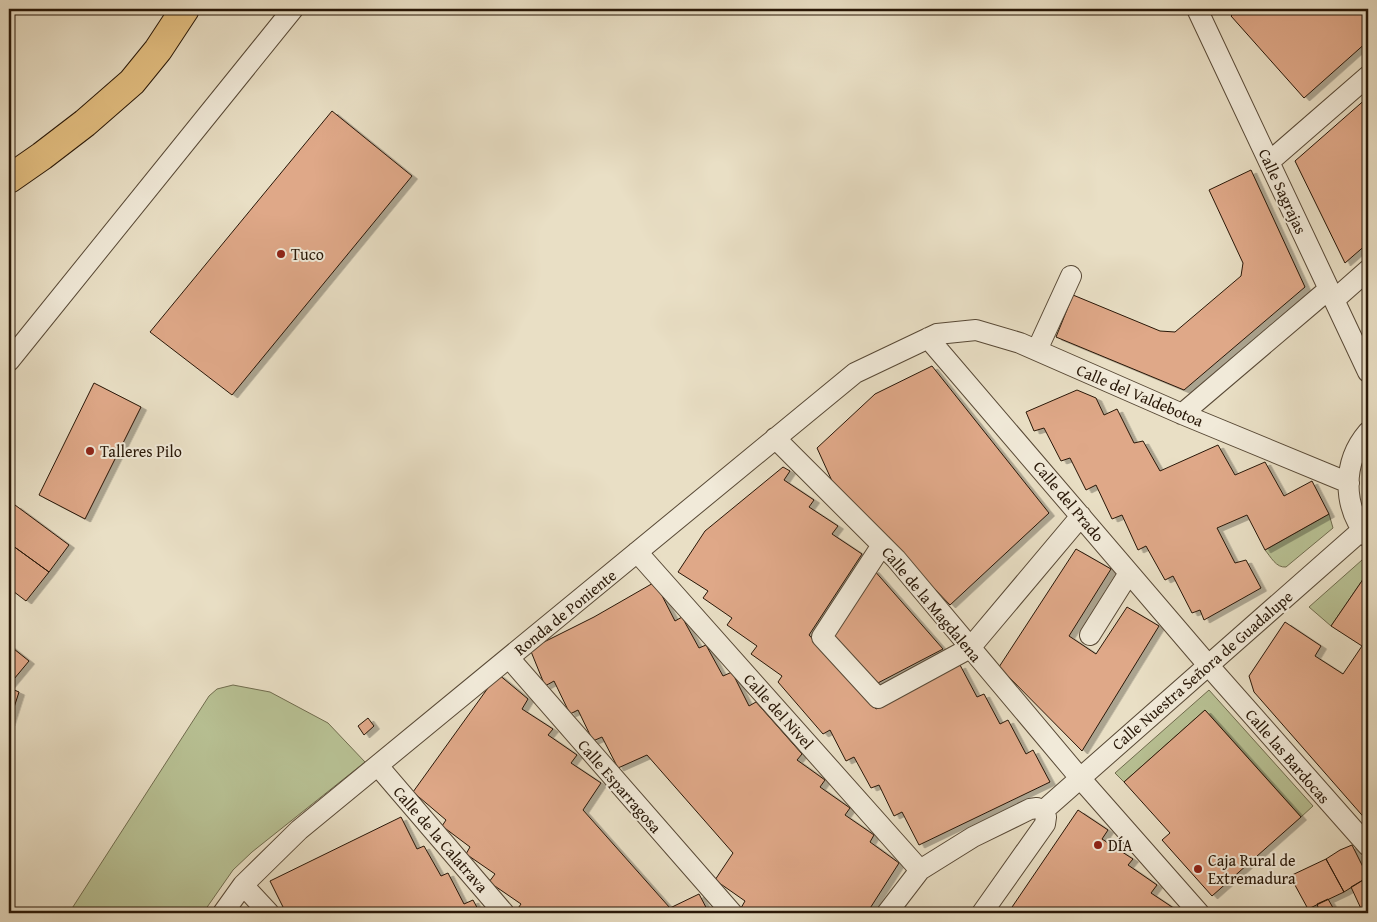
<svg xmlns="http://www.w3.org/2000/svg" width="1377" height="922" font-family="'Gentium Book Plus',serif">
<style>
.green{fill:#b8c194;stroke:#706c4e}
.building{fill:#dfa888;stroke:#281707;filter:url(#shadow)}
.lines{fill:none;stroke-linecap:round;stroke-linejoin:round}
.minor-casing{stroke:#584936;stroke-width:22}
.primary-casing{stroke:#281707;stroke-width:30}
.minor{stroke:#f1ead9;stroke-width:20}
.primary{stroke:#e4c082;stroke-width:28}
.poi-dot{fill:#8f2418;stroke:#f1ead9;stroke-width:2}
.labels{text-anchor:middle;stroke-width:4;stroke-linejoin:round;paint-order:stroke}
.street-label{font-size:16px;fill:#281707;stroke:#f1ead9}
.poi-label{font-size:16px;fill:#281707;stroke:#f1ead9;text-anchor:start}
</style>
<defs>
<filter id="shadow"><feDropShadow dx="5.5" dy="3" stdDeviation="0" flood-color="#0004"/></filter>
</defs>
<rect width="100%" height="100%" fill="#e9dfc5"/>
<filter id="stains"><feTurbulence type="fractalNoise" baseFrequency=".004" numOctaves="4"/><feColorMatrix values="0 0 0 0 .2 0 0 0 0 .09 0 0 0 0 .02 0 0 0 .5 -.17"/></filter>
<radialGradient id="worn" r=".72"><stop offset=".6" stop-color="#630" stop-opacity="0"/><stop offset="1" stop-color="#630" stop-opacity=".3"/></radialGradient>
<!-- green -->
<path class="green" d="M1368 466V506C1364 493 1364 479 1368 466Z
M1329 514 1333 528 1286 567C1276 568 1271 557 1265 550Z
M1362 560 1368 565V572L1331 626 1309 607Z
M233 685 270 692 328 723 365 762 252 852 233 870 203 913H69L209 696 217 689Z
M1209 690 1313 806 1301 817 1205 710 1124 782 1115 773Z"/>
<!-- building -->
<path class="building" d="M1235 9H1368V41L1304 98 1231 16 1236 11Z
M1368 97V243L1345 263 1295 161Z
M332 111 412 176 232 395 150 332Z
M1251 170 1305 287 1184 390 1056 337 1073 295 1160 331 1175 332 1241 276 1243 263 1209 190Z
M932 366 1049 513 950 605 832 481 817 448 875 394Z
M94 383 141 407 85 519 39 495Z
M1077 390 1096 398 1104 415 1117 409 1134 443 1143 441 1160 471 1218 445 1235 475 1265 462 1284 496 1312 481 1329 514 1265 550 1247 515 1217 528 1235 563 1246 560 1261 588 1204 620 1200 610 1192 613 1173 576 1165 580 1146 546 1138 550 1122 515 1112 519 1096 485 1086 490 1070 458 1061 461 1044 428 1034 431 1026 412Z
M783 467 790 471 784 480 814 500 809 507 838 526 832 534 862 554 809 635 876 709 960 665 977 697 984 694 1000 724 1008 720 1026 754 1033 750 1050 782 919 845 902 812 894 816 879 785 871 788 854 757 846 761 830 730 823 734 778 682 782 676 751 654 757 646 727 625 732 618 703 598 708 591 678 572 705 531Z
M15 505 69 545 49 572 9 543V513Z
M9 543 49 572 26 601 9 588Z
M1076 549 1111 569 1069 636 1096 654 1127 607 1159 626 1082 751 999 667Z
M873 569 943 649 874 685 829 635Z
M1368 572V822L1254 692 1249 676 1285 622 1321 646 1315 656 1343 674 1362 646 1331 626Z
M655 582 675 621 682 617 699 648 706 645 723 676 732 672 749 706 756 702 802 754 797 760 825 780 820 787 850 808 845 815 874 835 870 842 899 863 867 913H748L741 908 745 901 715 880 733 853 647 755 618 768 602 737 593 741 578 710 570 714 554 681 545 686 530 649 594 617Z
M9 645 29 661 9 685Z
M498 674 528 699 522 709 553 729 548 735 577 755 571 763 601 783 583 810 670 908 699 894 709 913H519L516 911 521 904 489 882 495 874 466 854 470 847 442 826 446 820 413 792Z
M12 689 19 692 9 723V693Z
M1205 710 1301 817 1212 896 1162 840 1170 833 1124 782Z
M368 718 374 726 364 735 358 726Z
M1078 810 1108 830 1102 839 1133 859 1128 865 1157 885 1151 893 1181 913H1008Z
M401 817 417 849 424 846 441 876 448 873 464 904 473 900 480 913H298L296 909 286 913 270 881Z
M1352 845 1368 877 1344 892 1326 859 1340 850Z
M1326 859 1344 892 1308 909 1290 876Z
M1368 877V913H1363L1351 887Z
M1328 899 1336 913H1320L1317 904Z
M239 908 248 913H236Z"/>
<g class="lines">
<defs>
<path id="minor" d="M1197 9 1368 372
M1269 162 1368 76
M1334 300 1368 270
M928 338 1208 665 1368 846
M1037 350 1071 276
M9 361 293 9
M1182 414 1329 289
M1368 432C1342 462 1342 507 1368 537
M775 438 896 559 1080 778 1199 913
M882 545 822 637 878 698 970 648 1081 516
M637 552 920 870
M1090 635 1129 573
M509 658 732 913
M378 766 504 913
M1043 811 1362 530
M243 885 269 913
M223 913 243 885 299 830 855 373 937 334 976 330 1020 343 1182 414 1349 483
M887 913 920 870 973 837 1030 809 1037 808 1043 811 1046 817 1045 824 982 913"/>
<path id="primary" d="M9 179 42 156 85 123 132 82 158 50 185 9"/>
</defs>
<!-- minor casing -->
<use href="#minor" class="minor-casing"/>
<!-- primary casing -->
<use href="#primary" class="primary-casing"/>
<!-- minor -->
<use href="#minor" class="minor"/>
<!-- primary -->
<use href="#primary" class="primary"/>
</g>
<!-- markers -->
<g class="poi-dot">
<circle cx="281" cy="254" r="5"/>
<circle cx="90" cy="451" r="5"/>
<circle cx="1098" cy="845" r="5"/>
<circle cx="1198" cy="869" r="5"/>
</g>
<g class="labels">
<!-- street labels -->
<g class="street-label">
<text transform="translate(1283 191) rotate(65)" y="6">Calle Sagrajas</text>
<text transform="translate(1140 395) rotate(23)" y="6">Calle del Valdebotoa</text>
<text transform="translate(1069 501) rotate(50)" y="6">Calle del Prado</text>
<text transform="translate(932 604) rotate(50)" y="6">Calle de la Magdalena</text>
<text transform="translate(565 612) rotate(-39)" y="6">Ronda de Poniente</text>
<text transform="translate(1202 670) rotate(-41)" y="6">Calle Nuestra Señora de Guadalupe</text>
<text transform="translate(779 711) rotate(48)" y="6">Calle del Nivel</text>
<text transform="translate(1288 756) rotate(49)" y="6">Calle las Bardocas</text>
<text transform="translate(620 786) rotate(49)" y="6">Calle Esparragosa</text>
<text transform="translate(441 839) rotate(49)" y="6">Calle de la Calatrava</text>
</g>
<!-- poi labels -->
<g class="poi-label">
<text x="291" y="260">Tuco</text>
<text x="100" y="457">Talleres Pilo</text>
<text x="1108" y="851">DÍA</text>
<text x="1208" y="866">Caja Rural de<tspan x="1208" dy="18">Extremadura</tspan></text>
</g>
</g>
<!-- margin -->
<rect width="1377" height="922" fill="none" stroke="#e9dfc5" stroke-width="30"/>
<rect x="10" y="10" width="1357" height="902" fill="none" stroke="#281707" stroke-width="2.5"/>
<rect x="15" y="15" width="1347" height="892" fill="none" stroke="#281707"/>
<rect width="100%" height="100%" filter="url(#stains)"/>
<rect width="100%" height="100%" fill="url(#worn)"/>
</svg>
